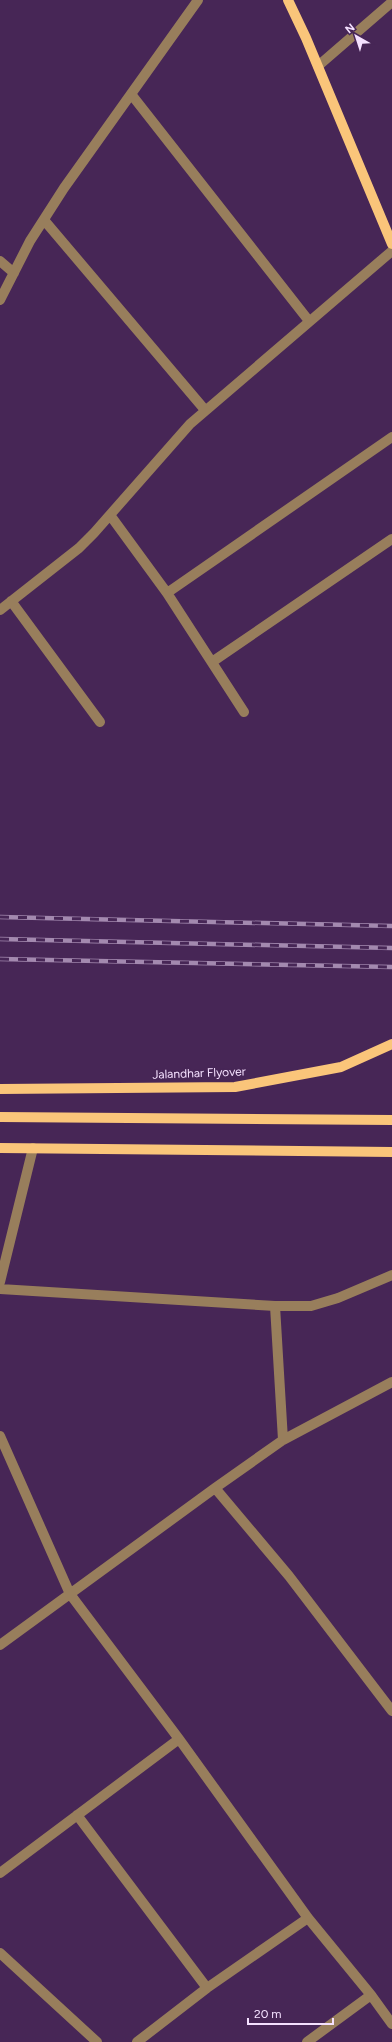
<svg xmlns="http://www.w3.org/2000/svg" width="392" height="2042" font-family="Figtree,sans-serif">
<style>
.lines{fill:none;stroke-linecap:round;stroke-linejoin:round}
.minor{stroke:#987e5c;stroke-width:10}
.major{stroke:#fac57a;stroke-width:10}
.rail-casing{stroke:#a389af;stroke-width:4.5}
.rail{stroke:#472656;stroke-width:3;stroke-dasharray:9;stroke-linecap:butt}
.labels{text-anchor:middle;stroke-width:3;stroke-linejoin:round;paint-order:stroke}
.street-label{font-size:12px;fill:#f5e1ff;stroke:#472656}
</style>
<rect width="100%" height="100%" fill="#472656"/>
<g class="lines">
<!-- minor -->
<path class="minor" d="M318 66 392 2
M131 94 309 321
M44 220 205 410
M0 261 14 273
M0 300 30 241 64 188 198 0
M110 515 167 593 244 712
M167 593 392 437
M11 601 100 722
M0 610 79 548 94 533 190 424 392 251
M212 662 392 539
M0 1282 33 1148
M0 1289 275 1306H311L338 1298 392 1275
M275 1306 283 1440
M0 1436 70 1594 179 1739 308 1918 371 1995 392 2024
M215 1488 289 1576 392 1711
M0 1645 215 1488 283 1440 392 1382
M77 1815 207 1988
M0 1873 179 1739
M0 1953 97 2042
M137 2042 207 1988 308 1918
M307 2042 371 1995"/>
<!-- major -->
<path class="major" d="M288 0 306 38 392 244
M0 1089 235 1087 341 1067 392 1044
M0 1117 392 1120
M0 1148 392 1152"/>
<defs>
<path id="rail" d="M0 917 392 926
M0 939 392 948
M0 959 392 967"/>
</defs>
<!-- rail casing -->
<use href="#rail" class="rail-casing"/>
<!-- rail -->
<use href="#rail" class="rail"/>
</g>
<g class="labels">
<!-- street labels -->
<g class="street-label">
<text transform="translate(199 1073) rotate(-2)" y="4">Jalandhar Flyover</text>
</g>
</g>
<!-- north arrow -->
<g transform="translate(356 36) rotate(321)" stroke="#472656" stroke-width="3" paint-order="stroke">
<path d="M0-3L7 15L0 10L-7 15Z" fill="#f5e1ff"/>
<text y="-6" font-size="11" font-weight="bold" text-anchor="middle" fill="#f5e1ff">N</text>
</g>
<!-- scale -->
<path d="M248 2018v6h85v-6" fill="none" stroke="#f5e1ff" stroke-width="2"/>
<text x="254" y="2018" font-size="12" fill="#f5e1ff" stroke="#472656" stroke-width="3" paint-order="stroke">20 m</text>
</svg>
